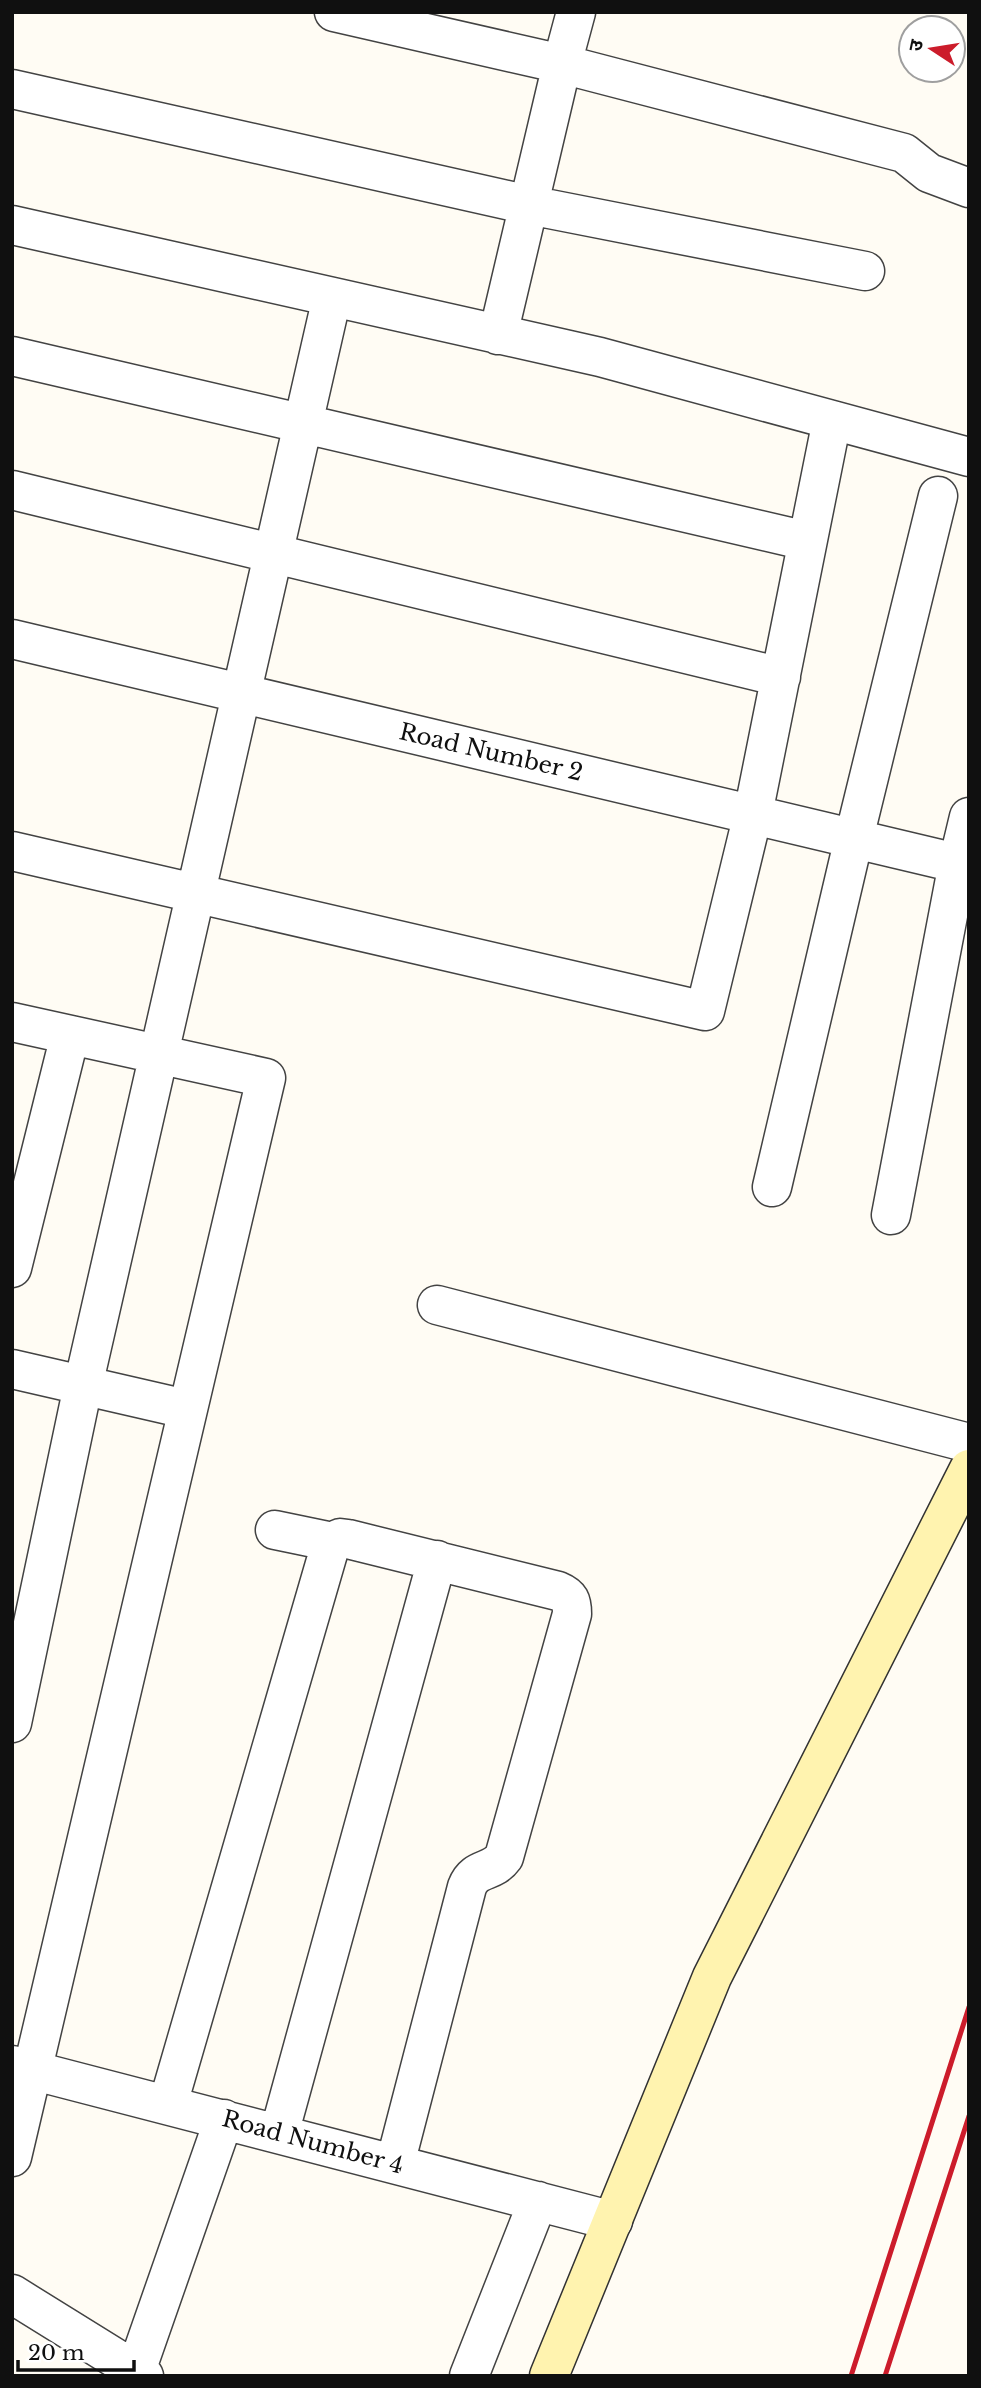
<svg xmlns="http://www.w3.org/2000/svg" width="981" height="2388" font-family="'Libre Baskerville','Noto Sans Devanagari',serif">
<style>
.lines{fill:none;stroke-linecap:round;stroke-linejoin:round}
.street-casing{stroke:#434343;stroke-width:41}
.secondary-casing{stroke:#323232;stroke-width:41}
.street{stroke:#fff;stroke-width:38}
.secondary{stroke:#fff3af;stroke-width:38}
.rail{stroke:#cc1c2b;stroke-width:5}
.labels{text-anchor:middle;stroke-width:7;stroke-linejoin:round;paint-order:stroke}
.street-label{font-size:23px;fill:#101010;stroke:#fff}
</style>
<rect width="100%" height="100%" fill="#fffcf4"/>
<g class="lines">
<defs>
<path id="street" d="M334 12 562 64 576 12
M12 89 529 205 865 271
M12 225 600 357 969 457
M498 335 562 64 904 153 929 173 969 188
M12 356 807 541
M12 490 781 677
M12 639 969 866
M12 851 705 1011 753 814 832 420
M12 1022 266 1078 12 2157
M772 1187 854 838 938 496
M891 1215 958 863 969 817
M12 1268 70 1035
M437 1305 969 1443
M12 1369 186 1409
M275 1530 333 1542 340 1538 348 1539 558 1591C570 1596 572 1601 572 1614L504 1857C492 1874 475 1866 467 1887L395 2164
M12 1723 83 1386 332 297
M12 2065 613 2221
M168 2104 329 1550 333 1542
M279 2134 437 1560
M12 2294 144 2376
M136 2371 224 2119
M469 2376 538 2201"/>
<path id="secondary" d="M549 2376 712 1977 969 1469"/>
</defs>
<!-- street casing -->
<use href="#street" class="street-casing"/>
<!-- secondary casing -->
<use href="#secondary" class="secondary-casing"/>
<!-- street -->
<use href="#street" class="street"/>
<!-- secondary -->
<use href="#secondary" class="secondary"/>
<!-- rail -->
<path class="rail" d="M851 2376 969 2007
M885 2376 969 2116"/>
</g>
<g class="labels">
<!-- street labels -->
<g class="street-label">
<text transform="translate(491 752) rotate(13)" y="8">Road Number 2</text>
<text transform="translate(313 2142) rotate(15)" y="8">Road Number 4</text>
</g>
</g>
<!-- border -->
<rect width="981" height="2388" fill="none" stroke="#101010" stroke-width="28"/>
<!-- north arrow -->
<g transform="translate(932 49) rotate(282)"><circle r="33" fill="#ffffff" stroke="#9f9f9f" stroke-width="2"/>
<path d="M0-5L12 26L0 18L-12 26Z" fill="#cc1c2b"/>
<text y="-10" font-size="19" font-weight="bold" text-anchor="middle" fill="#101010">उ</text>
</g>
<!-- scale -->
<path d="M18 2360v10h116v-10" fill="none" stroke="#101010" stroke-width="3.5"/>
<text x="28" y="2360" font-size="21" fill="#101010" stroke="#ffffff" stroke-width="5" paint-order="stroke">20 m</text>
</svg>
